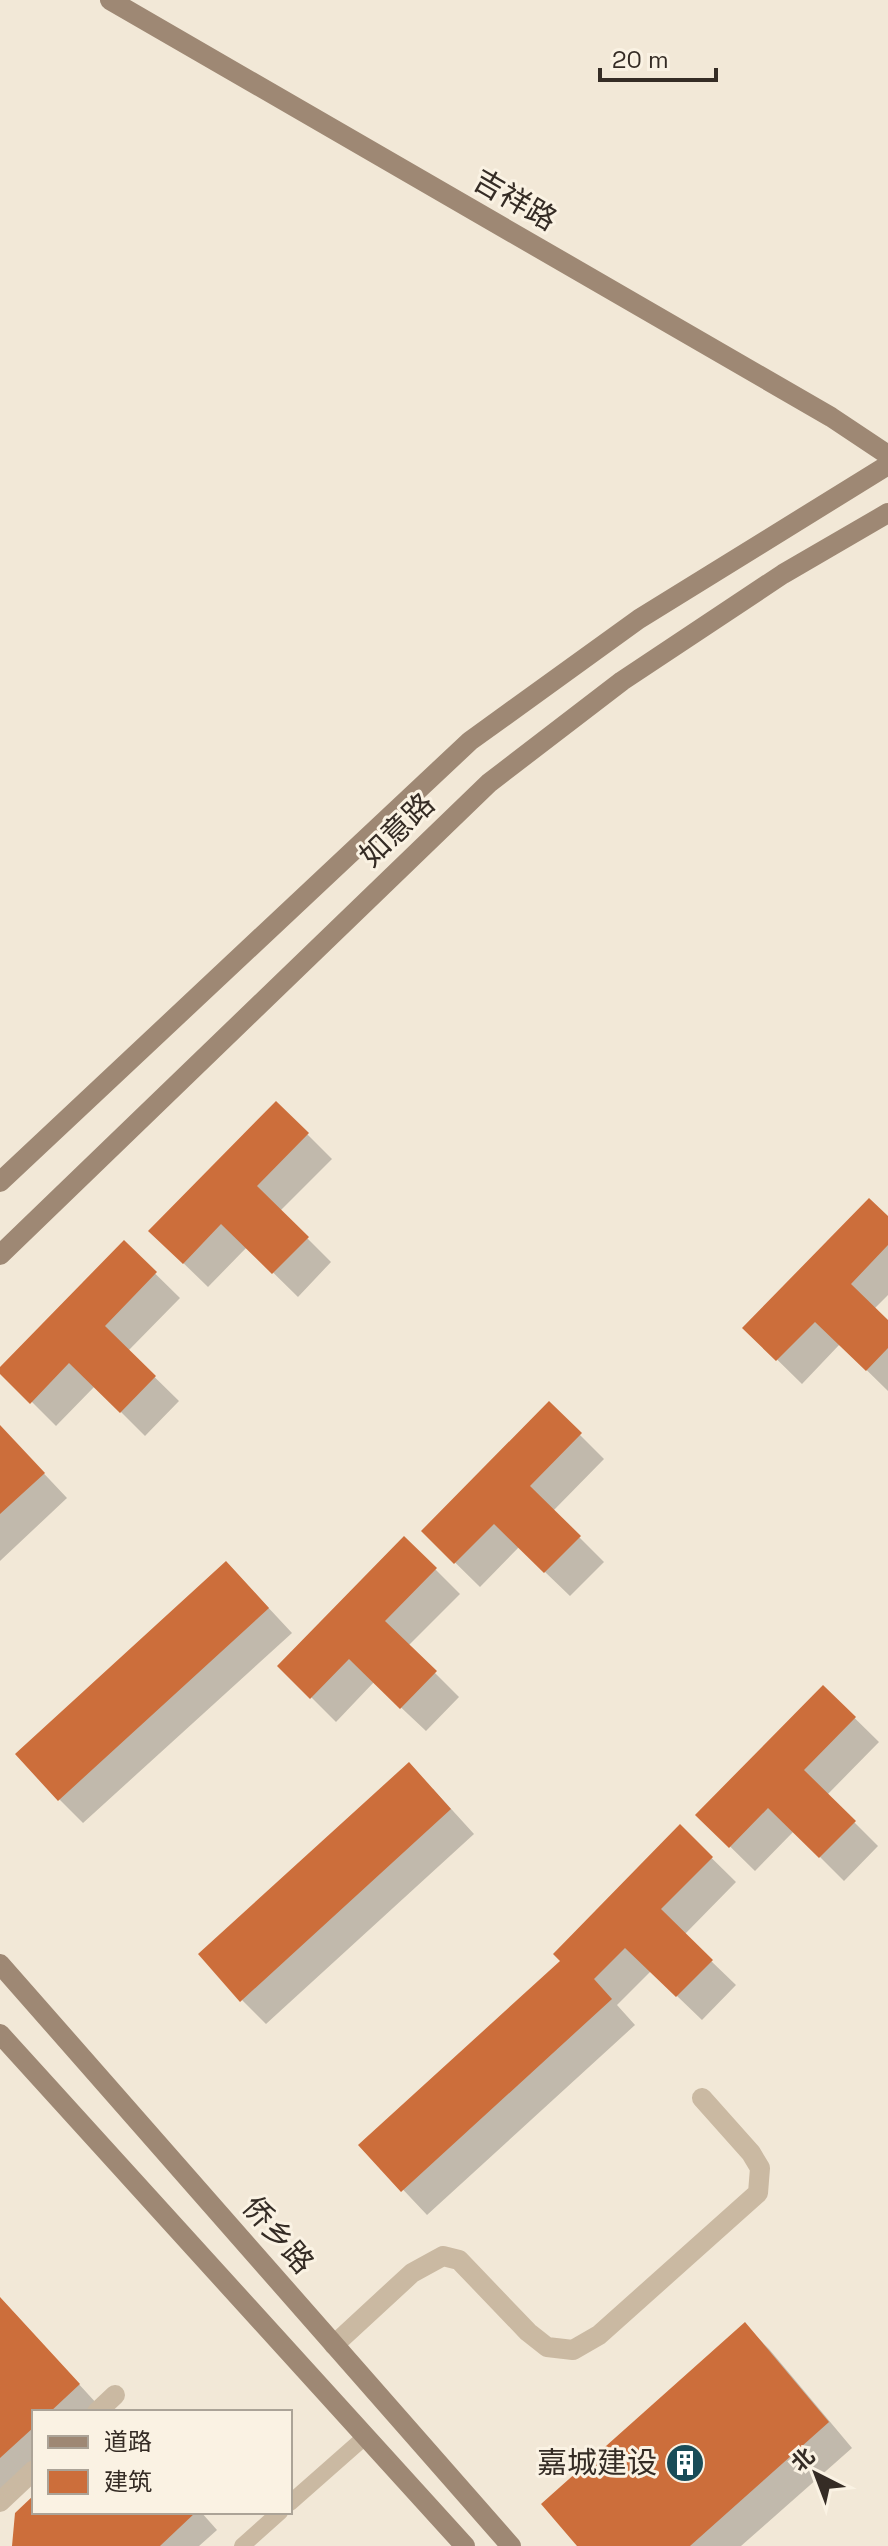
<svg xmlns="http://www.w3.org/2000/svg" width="888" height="2546" font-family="'Space Grotesk','Noto Sans SC',sans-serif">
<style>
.shadow{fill:#0003}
.building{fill:#cc6e3b}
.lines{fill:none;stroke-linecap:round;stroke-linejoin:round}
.lane{stroke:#cab9a2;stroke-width:16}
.street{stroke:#cab9a2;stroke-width:20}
.secondary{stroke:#9e8874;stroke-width:20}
.labels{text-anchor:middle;stroke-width:6;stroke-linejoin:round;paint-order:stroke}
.street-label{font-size:30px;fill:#352c25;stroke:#faf2e3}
.poi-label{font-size:30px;fill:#352c25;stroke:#faf2e3;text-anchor:end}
</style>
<rect width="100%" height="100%" fill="#f2e8d7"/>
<!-- shadow -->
<path class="shadow" d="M276 1103 332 1159 280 1211 331 1262 298 1297 247 1247 208 1287 175 1255Z
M888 1219V1295L874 1309 888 1323V1391L840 1344 802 1384 745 1328Z
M124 1243 180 1298 128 1351 179 1401 145 1436 95 1386 56 1426 0 1370Z
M549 1404 604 1459 553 1511 604 1562 570 1596 519 1547 480 1587 423 1531Z
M0 1427 67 1498 0 1561Z
M404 1538 460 1594 408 1646 459 1697 426 1731 374 1682 336 1722 279 1665Z
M250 1588 292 1633 83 1823 59 1799Z
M823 1687 879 1742 827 1795 878 1846 844 1881 794 1831 755 1871 698 1815Z
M433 1789 474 1834 266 2024 242 2000Z
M680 1827 736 1882 684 1935 736 1985 702 2020 651 1971 617 2005 635 2025 427 2215 361 2145 563 1961Z
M0 2298 98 2405 90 2412H34V2464L0 2495Z
M745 2325 769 2349 852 2448 741 2546H580Z
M34 2498V2512H201L217 2530 199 2546H14Z"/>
<!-- building -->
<path class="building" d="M276 1101 309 1133 257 1186 309 1237 272 1274 221 1224 183 1264 148 1231Z
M869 1198 888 1216V1245L851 1284 888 1320V1348L866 1371 815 1322 776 1361 742 1328Z
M124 1240 157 1272 105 1326 156 1376 120 1413 69 1363 30 1404 0 1374V1367Z
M549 1401 582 1433 530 1486 581 1536 544 1573 494 1524 454 1564 421 1531Z
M0 1425 45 1473 0 1514Z
M404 1536 437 1568 385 1621 437 1671 400 1709 349 1659 310 1699 277 1666Z
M226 1561 269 1608 58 1801 15 1754Z
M823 1685 856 1717 804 1770 856 1821 819 1858 768 1808 729 1848 695 1815Z
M409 1762 451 1809 240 2002 198 1954Z
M680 1824 713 1857 661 1909 713 1960 676 1997 625 1948 594 1979 612 1999 401 2192 358 2145 560 1961 553 1954Z
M0 2297 80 2384 50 2412H34V2427L0 2458Z
M745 2322 829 2422 690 2546H577L541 2504Z
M34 2495V2512H196L160 2546H12L15 2513Z"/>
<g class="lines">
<!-- lane -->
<path class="lane" d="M290 2503 366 2436
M242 2546 280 2512"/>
<!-- street -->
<path class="street" d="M334 2345 412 2273 443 2256 459 2260 528 2332 547 2347 573 2350 599 2335 758 2193 760 2168 751 2153 702 2098
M97 2412 115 2395
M0 2502 34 2470"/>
<!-- secondary -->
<path class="secondary" d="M110 0 831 417 888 455
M0 1182 470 741 639 619 888 465
M0 1255 489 783 622 681 783 574 888 513
M0 1964 511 2546
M0 2034 465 2546"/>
</g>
<!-- icons -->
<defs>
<symbol id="building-disc" viewBox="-11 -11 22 22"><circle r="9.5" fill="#194c58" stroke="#faf2e3"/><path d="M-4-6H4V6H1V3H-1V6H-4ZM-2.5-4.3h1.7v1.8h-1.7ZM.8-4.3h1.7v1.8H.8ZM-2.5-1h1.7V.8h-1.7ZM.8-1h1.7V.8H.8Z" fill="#fff"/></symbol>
</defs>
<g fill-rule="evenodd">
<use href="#building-disc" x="663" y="2441" width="44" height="44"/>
</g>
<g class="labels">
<!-- street labels -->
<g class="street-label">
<text transform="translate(515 200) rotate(30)" y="10">吉祥路</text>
<text transform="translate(397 830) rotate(-44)" y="10">如意路</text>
<text transform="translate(278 2235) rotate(49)" y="10">侨乡路</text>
</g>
<!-- poi labels -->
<g class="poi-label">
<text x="657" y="2473">嘉城建设</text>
</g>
</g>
<!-- legend -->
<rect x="32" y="2410" width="260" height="104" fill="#faf2e3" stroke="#aba397" stroke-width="2"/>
<rect x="48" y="2436" width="40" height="12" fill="#9e8874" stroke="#aba397" stroke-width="2"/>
<text x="104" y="2450" font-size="24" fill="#352c25">道路</text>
<rect x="48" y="2470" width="40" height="24" fill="#cc6e3b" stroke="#aba397" stroke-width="2"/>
<text x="104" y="2490" font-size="24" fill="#352c25">建筑</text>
<!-- north arrow -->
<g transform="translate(816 2474) rotate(318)" stroke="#faf2e3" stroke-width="6" paint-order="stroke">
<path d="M0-6L14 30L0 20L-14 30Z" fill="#352c25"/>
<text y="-12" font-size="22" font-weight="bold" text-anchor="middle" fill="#352c25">北</text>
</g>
<!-- scale -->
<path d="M600 68v12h116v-12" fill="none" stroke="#352c25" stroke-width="4"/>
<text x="612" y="68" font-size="24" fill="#352c25" stroke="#faf2e3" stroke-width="6" paint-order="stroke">20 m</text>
</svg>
